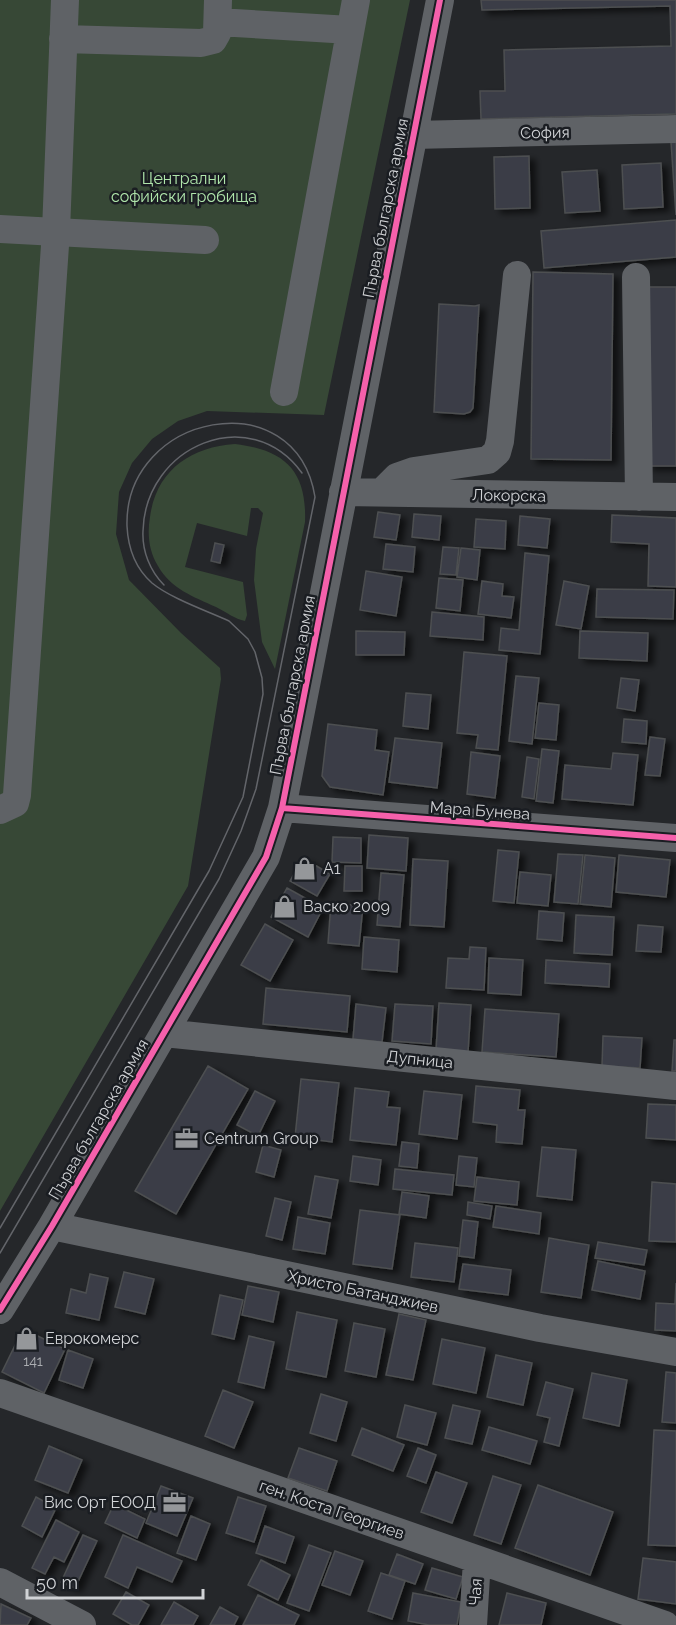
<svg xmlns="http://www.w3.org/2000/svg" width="676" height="1625" font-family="Raleway,sans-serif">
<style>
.green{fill:#374836}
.building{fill:#3b3e47;stroke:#4d4f51;stroke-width:1.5;filter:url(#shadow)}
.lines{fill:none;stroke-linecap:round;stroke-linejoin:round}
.minor{stroke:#5f6266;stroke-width:28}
.tram{stroke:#63656a;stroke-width:1.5}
.cycleway-casing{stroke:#1a1d22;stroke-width:10}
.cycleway{stroke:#f560ab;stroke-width:6}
.labels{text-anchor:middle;stroke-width:5;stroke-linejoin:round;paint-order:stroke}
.number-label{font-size:14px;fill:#acaeb2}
.street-label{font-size:16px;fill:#d1d3d6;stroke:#1a1d22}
.park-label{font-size:16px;fill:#b0e6ab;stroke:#1a1d22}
.poi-label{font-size:16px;fill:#d1d3d6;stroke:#1a1d22;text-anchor:start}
</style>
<defs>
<filter id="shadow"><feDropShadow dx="6" dy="4" stdDeviation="3" flood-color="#0009"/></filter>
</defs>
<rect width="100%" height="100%" fill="#25272a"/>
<!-- green -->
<path class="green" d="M0 0H410L324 415 207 411 178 421 152 439 132 463 119 492 116 534 129 580 181 633 220 668 221 679 188 886 0 1211Z
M235 444C285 450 307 471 305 522L275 669 262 642 254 580 256 549 263 513 258 508H251L247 536 197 523 185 567 243 582 247 615 245 621C235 619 226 612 216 607 194 597 171 589 158 566 149 552 147 534 150 517 156 471 190 447 235 444Z"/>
<!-- building -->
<path class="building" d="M481 0H676V114L481 119 480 91H505L504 50 671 46 670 6 482 10Z
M671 142H676V215Z
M529 156 530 208 495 209 494 157Z
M661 163 663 207 624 209 622 165Z
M597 170 600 211 565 213 562 172Z
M676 220V257L544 268 541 231Z
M533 272 613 274 611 460 531 459Z
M649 287H676V466H647Z
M439 304 475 306 479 305 473 408 470 412 464 414 434 412Z
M378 512 400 515 396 540 374 537Z
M414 514 441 516 439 540 412 537Z
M612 515 676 518V587L648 586 649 544 611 542Z
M520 516 550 519 547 548 518 545Z
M476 519 506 521 505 549 474 547Z
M215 543 224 545 220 563 211 561Z
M386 544 415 547 413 572 383 569Z
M443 547 459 548 456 575 440 574Z
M461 548 480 550 477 580 457 577Z
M525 553 549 556 540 654 499 650 501 628 519 630Z
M366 571 402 577 396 616 360 610Z
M439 578 463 580 460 611 436 608Z
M482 581 503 584 502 596 514 597 511 618 478 614Z
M564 581 589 586 581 629 556 625Z
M597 589 674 590 673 619 596 617Z
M432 612 484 617 483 640 430 636Z
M356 631 405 632 404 655H356Z
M580 631 648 633 647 661 579 658Z
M464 652 507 656 498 750 476 748 478 735 457 733Z
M516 676 539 678 532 744 509 741Z
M621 678 639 680 635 711 617 708Z
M406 693 431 695 428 729 403 726Z
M539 703 559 705 556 740 535 738Z
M624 719 647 721 646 744 622 742Z
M328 724 377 730 375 750 389 752 383 795 330 787 322 776Z
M650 737 665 739 660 776 645 775Z
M395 738 442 743 437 788 389 782Z
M542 749 559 751 553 803 536 801Z
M471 752 500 756 495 798 467 794Z
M613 753 638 755 633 805 562 799 565 765 611 769Z
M527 757 539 759 534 799 522 797Z
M369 835 408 838 406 871 367 868Z
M333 837 361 838V863L332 862Z
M498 850 519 852 514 903 493 901Z
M558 854 583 855 578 904 554 902Z
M585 855 615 858 611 907 580 904Z
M619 855 670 860 666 897 616 892Z
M303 858 330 874 317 896 290 881Z
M413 859 448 861 444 927 410 925Z
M345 866H362V891H344Z
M520 872 551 875 548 906 517 903Z
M381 873 404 875 400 927 377 925Z
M287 888 323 908 308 937 271 917Z
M331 903 363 906 359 946 328 943Z
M539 911 564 913 562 941 537 939Z
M576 915 614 917 612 955 574 953Z
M265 924 293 940 270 981 241 965Z
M638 925 663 927 661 952 636 951Z
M364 937 399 940 397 972 362 969Z
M470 947 486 948 484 990 446 988 448 958 469 959Z
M489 958 523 960 521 995 488 993Z
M546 960 610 964 609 987 545 983Z
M266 988 350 996 347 1032 263 1024Z
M439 1003 471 1005 468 1052 436 1050Z
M356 1004 386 1008 382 1042 353 1039Z
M395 1004 433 1006 431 1044 392 1041Z
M485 1009 559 1014 556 1057 482 1052Z
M603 1036 642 1038 640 1068 602 1066Z
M674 1040H676V1071H672Z
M208 1066 248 1089 176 1214 135 1191Z
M301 1079 339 1083 332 1142 295 1137Z
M476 1086 520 1090 518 1110H525L522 1144 496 1142 497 1125 473 1122Z
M355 1088 389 1092 387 1107 400 1108 396 1145 350 1140Z
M255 1091 275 1101 258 1136 237 1125Z
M424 1091 462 1095 457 1139 419 1134Z
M648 1104 676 1105V1140L646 1138Z
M402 1142 419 1144 417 1168 399 1166Z
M263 1145 281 1150 274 1177 256 1172Z
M542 1147 576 1150 572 1200 537 1196Z
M353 1156 381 1160 378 1185 350 1181Z
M459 1156 477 1158 474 1187 456 1185Z
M395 1169 454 1175 452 1195 393 1189Z
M315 1176 338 1180 331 1218 308 1214Z
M477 1177 519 1182 517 1205 474 1201Z
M652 1182 676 1184V1242L649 1241Z
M402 1192 429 1196 426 1218 399 1214Z
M275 1198 291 1202 282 1240 266 1236Z
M468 1202 492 1206 490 1219 467 1215Z
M496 1206 541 1213 539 1234 493 1227Z
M360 1210 400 1215 392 1269 353 1264Z
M298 1217 330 1223 325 1254 293 1249Z
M463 1220 478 1222 474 1258 459 1256Z
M549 1238 589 1245 581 1298 541 1292Z
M598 1242 647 1250 644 1265 595 1258Z
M415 1243 458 1248 454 1282 411 1277Z
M598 1261 645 1271 640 1299 592 1290Z
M463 1264 511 1270 508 1295 459 1289Z
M124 1272 154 1279 145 1314 115 1307Z
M90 1274 108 1278 99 1320 66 1313 71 1289 86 1293Z
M676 1283V1331L655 1330 656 1303 675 1304Z
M248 1286 279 1292 273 1322 242 1315Z
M220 1295 243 1300 234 1339 212 1334Z
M297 1312 337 1320 326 1377 286 1369Z
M399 1314 426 1320 413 1380 386 1375Z
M354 1323 385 1329 376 1377 345 1371Z
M23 1329 65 1349 44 1393 2 1372Z
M249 1336 274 1342 264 1388 238 1382Z
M442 1339 485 1348 476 1393 433 1384Z
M68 1350 93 1359 83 1388 59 1380Z
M496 1355 532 1363 523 1405 487 1397Z
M666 1372 676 1373V1423L662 1422Z
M592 1373 627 1380 619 1426 583 1418Z
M546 1382 573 1389 559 1446 544 1442 550 1418 537 1415Z
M223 1390 253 1402 234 1448 205 1436Z
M321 1394 347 1402 336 1441 310 1433Z
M405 1405 436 1413 427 1445 397 1437Z
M453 1405 480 1411 472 1444 445 1438Z
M489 1427 537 1441 530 1464 482 1450Z
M362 1428 404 1445 393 1471 352 1455Z
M654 1430 676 1431V1546L648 1545Z
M49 1446 82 1460 68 1493 35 1480Z
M299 1448 337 1461 327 1491 288 1478Z
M418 1448 436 1455 426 1483 407 1476Z
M436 1472 467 1483 452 1523 421 1512Z
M493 1476 521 1485 501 1544 474 1535Z
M538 1485 613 1512 590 1575 515 1548Z
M161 1486 193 1498 177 1536 146 1523Z
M36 1497 56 1508 42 1537 22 1526Z
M238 1497 266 1506 254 1542 226 1533Z
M114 1504 145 1519 137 1538 105 1523Z
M191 1516 210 1524 196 1560 177 1553Z
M56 1520 79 1532 64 1562 54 1557 45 1574 32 1568Z
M265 1526 294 1537 285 1563 256 1553Z
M83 1535 97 1541 75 1588 61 1582Z
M123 1535 182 1561 172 1582 137 1567 128 1588 105 1577Z
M309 1545 331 1553 309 1611 287 1603Z
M335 1551 363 1561 350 1595 322 1585Z
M397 1554 423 1564 415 1584 389 1575Z
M643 1558 676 1562V1604L638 1599Z
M261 1560 290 1575 278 1600 248 1585Z
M432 1568 463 1577 456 1599 425 1590Z
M381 1573 405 1581 392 1619 368 1611Z
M126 1592 149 1605 138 1625H132L113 1614Z
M413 1593 461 1602 457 1625H429L408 1621Z
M507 1593 546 1603 541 1625H499Z
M258 1595 299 1615 294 1625H243Z
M174 1602 198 1616 193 1625H161Z
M1 1604 31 1618 27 1625H0Z
M220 1607 238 1617 234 1625H210Z"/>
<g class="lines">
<!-- minor -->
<path class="minor" d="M218 22 350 30
M63 39 201 43 213 40 217 33 218 0
M413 135 676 129
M0 229 205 240
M636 277 639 497
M284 392 356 0
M343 492 676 497
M382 492 397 477 414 471 488 460 497 452 500 441 517 275
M282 808 676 838
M0 810 15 803 17 795 56 231 65 0
M164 1033 676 1086
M52 1226 540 1328 676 1352
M0 1310 52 1226 266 857 282 808 440 0
M0 1393 665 1625
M0 1582 82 1625
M473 1625 477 1560"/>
<!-- tram -->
<path class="tram" d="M164 585C150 571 142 551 143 531 145 446 250 401 302 473
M0 1228 209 871 243 797 263 694 262 678 255 652 248 639 229 621C207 611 170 598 152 583 135 568 128 547 127 526 124 413 296 379 315 497L256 789 241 831 219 879 0 1253"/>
<defs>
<path id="cycleway" d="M282 808 676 838
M0 1310 52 1226 266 857 282 808 440 0"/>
</defs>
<!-- cycleway casing -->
<use href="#cycleway" class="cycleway-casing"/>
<!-- cycleway -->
<use href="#cycleway" class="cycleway"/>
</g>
<!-- icons -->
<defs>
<symbol id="shop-bare" viewBox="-9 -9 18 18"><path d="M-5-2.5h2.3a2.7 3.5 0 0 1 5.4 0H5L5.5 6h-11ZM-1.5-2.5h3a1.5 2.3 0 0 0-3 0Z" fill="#95979a" stroke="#1a1d22" stroke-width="2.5" paint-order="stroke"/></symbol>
<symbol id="office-bare" viewBox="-9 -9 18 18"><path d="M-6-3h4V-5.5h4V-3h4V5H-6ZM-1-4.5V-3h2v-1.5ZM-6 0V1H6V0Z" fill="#95979a" stroke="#1a1d22" stroke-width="2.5" paint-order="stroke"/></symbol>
</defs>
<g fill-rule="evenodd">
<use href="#shop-bare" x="288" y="852" width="33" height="33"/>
<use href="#shop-bare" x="268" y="890" width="33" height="33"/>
<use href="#office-bare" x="170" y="1122" width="33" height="33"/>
<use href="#shop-bare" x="10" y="1322" width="33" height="33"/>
<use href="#office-bare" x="158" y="1486" width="33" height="33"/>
</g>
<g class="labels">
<!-- number labels -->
<g class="number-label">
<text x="33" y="1366">141</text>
</g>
<!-- street labels -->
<g class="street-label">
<text transform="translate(545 132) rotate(-1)" y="6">София</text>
<text transform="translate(385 208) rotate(-79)" y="6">Първа българска армия</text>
<text transform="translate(509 495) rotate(1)" y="6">Локорска</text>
<text transform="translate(292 685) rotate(-79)" y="6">Първа българска армия</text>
<text transform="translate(480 810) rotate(4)" y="6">Мара Бунева</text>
<text transform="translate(420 1059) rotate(6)" y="6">Дупница</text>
<text transform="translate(98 1119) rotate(-60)" y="6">Първа българска армия</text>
<text transform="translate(363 1291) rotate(12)" y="6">Христо Батанджиев</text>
<text transform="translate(332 1509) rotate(19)" y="6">ген. Коста Георгиев</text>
<text transform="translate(475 1592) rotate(-86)" y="6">Чая</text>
</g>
<!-- park labels -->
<g class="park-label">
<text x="184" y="184">Централни<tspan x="184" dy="18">софийски гробища</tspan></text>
</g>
<!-- poi labels -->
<g class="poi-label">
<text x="323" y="874">A1</text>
<text x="303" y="912">Васко 2009</text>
<text x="204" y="1144">Centrum Group</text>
<text x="45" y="1344">Еврокомерс</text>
<text x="156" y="1508" text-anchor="end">Вис Орт ЕООД</text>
</g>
</g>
<!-- scale -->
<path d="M27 1589v9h176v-9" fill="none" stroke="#d1d3d6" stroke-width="3"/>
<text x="36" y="1589" font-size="18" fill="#d1d3d6" stroke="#1a1d22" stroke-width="4.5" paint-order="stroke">50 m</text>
</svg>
